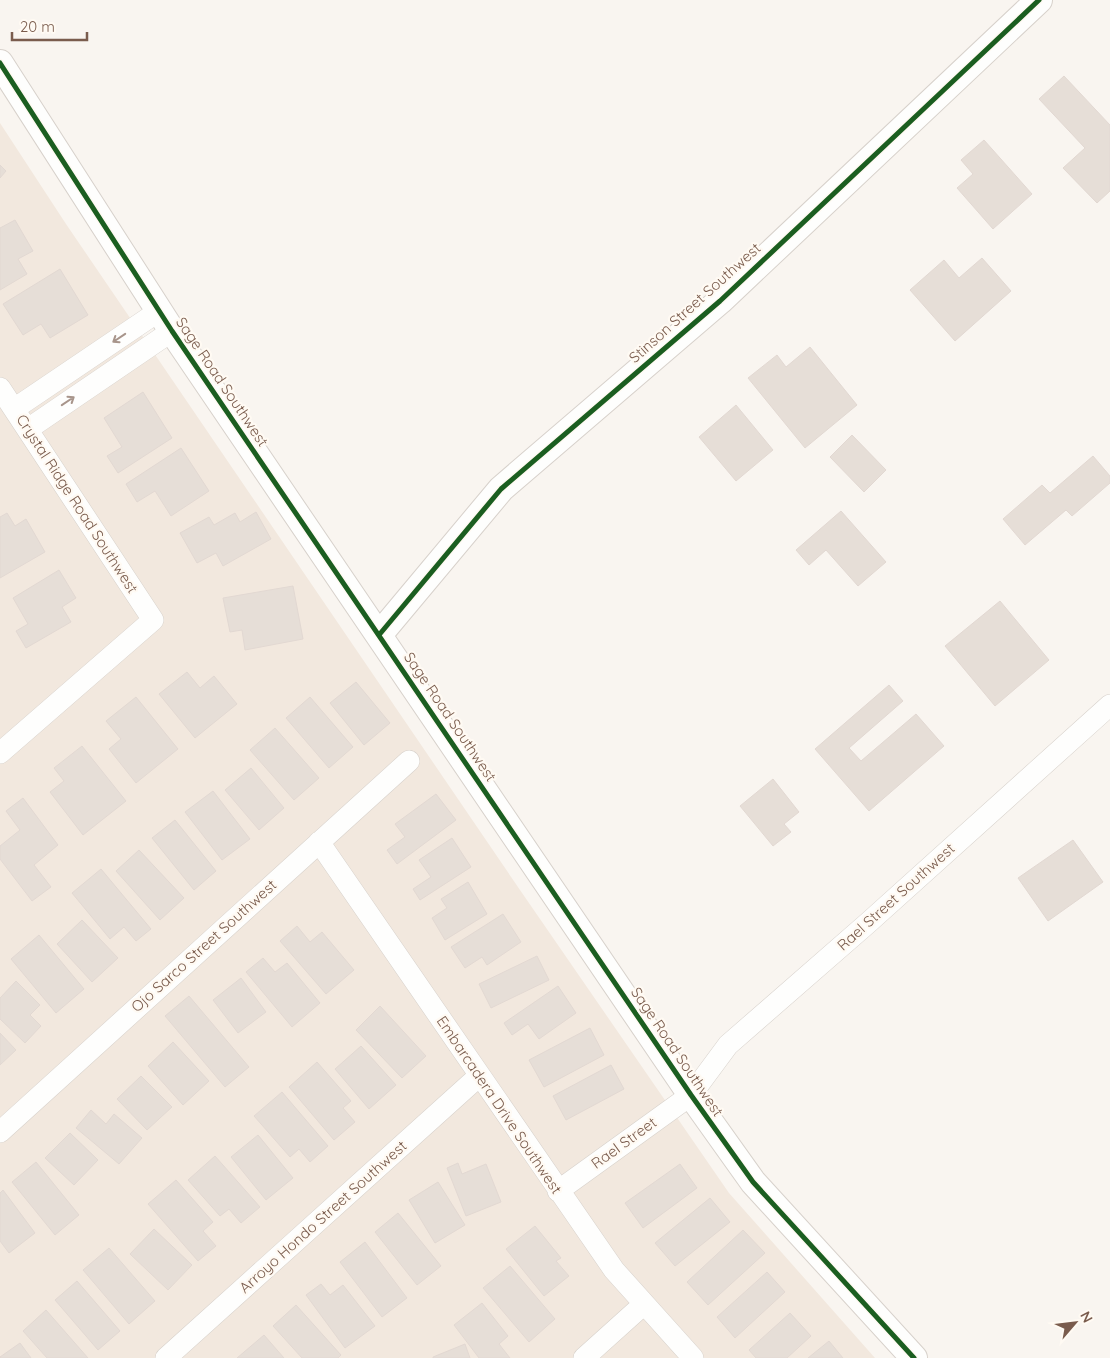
<svg xmlns="http://www.w3.org/2000/svg" width="1110" height="1358" font-family="Quicksand,sans-serif">
<style>
.residential{fill:#f2e8de}
.building{fill:#e6ded7;stroke:#e2d8d2}
.lines{fill:none;stroke-linecap:round;stroke-linejoin:round}
.minor-casing{stroke:#d7d1cb;stroke-width:22}
.tertiary-casing{stroke:#d7d1cb;stroke-width:28}
.minor{stroke:#fefefd;stroke-width:21}
.tertiary{stroke:#fefefd;stroke-width:26}
.cycleway-casing{stroke:#fffaf3;stroke-width:8}
.cycleway{stroke:#1b5e20;stroke-width:5}
.oneway{stroke:#a8958b}
.labels{text-anchor:middle;stroke-width:4.5;stroke-linejoin:round;paint-order:stroke}
.street-label{font-size:15px;fill:#7a5c4d;stroke:#fffaf3}
</style>
<rect width="100%" height="100%" fill="#f9f5f0"/>
<!-- residential -->
<path class="residential" d="M0 123 66 224 520 890 729 1193 875 1358H0Z"/>
<!-- building -->
<path class="building" d="M1064 76 1110 125V191L1097 203 1063 168 1085 148 1039 99Z
M984 140 1032 194 993 229 957 188 973 174 961 160Z
M0 165 6 171 0 178Z
M15 220 33 251 18 259 27 274 0 290V228Z
M982 258 1011 291 955 341 910 290 944 260 959 278Z
M60 269 88 315 50 338 41 324 23 335 3 304Z
M810 347 857 405 805 448 748 378 777 355 786 367Z
M143 392 172 438 118 473 107 456 122 447 104 418Z
M736 405 773 450 736 481 699 437Z
M852 435 886 470 864 492 830 457Z
M181 448 209 491 171 516 155 491 137 502 126 484Z
M1093 456 1110 476V483L1072 516 1066 510 1025 545 1003 519 1042 485 1050 493Z
M841 511 886 562 858 586 826 550 809 565 796 550Z
M256 512 271 539 223 566 216 553 197 563 180 533 209 517 214 525 235 513 240 522Z
M7 513 15 526 26 519 45 552 0 578V517Z
M59 570 76 598 62 607 71 622 26 648 16 631 28 624 13 598Z
M293 586 303 639 245 650 242 630 230 632 223 598Z
M1000 601 1049 660 995 706 945 646Z
M187 672 200 688 214 676 237 704 195 738 159 694Z
M356 682 390 723 364 745 330 703Z
M889 685 903 701 849 748 861 761 916 714 944 746 869 811 815 749Z
M136 697 178 749 136 783 109 749 121 739 106 721Z
M310 697 353 747 329 768 286 718Z
M275 728 319 778 294 800 250 750Z
M82 746 126 801 83 835 50 792 64 781 54 768Z
M251 768 284 808 259 830 225 790Z
M773 779 799 812 784 824 791 832 773 846 740 806Z
M213 791 250 839 222 860 185 812Z
M436 794 456 820 397 864 387 850 405 837 395 824Z
M23 798 58 845 34 865 51 887 32 901 0 859V846L20 830 6 811Z
M175 820 216 871 194 890 152 838Z
M452 838 471 867 420 900 413 889 431 877 419 860Z
M1073 840 1103 882 1048 921 1018 878Z
M139 850 184 898 160 920 116 871Z
M101 869 151 929 136 941 124 927 110 939 72 893Z
M468 882 487 914 445 940 432 918 447 908 441 899Z
M503 914 521 942 487 965 482 957 465 968 451 947Z
M82 920 118 958 92 982 57 944Z
M297 926 310 942 322 932 354 970 326 994 280 941Z
M39 935 84 989 56 1013 11 959Z
M537 956 549 980 491 1008 479 984Z
M263 958 275 972 287 963 320 1003 292 1027 246 972Z
M241 978 266 1012 238 1033 213 1000Z
M16 981 40 1005 30 1015 41 1026 25 1043 0 1019V998Z
M558 986 576 1013 539 1039 528 1024 512 1035 504 1023Z
M189 996 249 1067 225 1087 165 1016Z
M380 1006 426 1056 402 1078 356 1030Z
M590 1028 604 1055 544 1087 529 1060Z
M0 1033 16 1050 0 1065Z
M173 1042 209 1081 183 1105 148 1066Z
M361 1046 396 1085 369 1109 335 1069Z
M317 1062 351 1101 343 1108 355 1122 334 1140 289 1087Z
M611 1065 624 1089 566 1120 553 1096Z
M141 1076 172 1107 147 1130 117 1099Z
M282 1092 328 1146 310 1162 299 1149 290 1157 254 1116Z
M91 1110 106 1124 114 1114 142 1138 119 1164 76 1128Z
M70 1133 98 1160 74 1185 45 1158Z
M258 1135 293 1178 266 1200 231 1157Z
M215 1156 260 1207 241 1223 229 1209 220 1216 188 1180Z
M36 1162 79 1215 55 1235 12 1182Z
M458 1163 462 1174 486 1164 501 1202 466 1216 447 1168Z
M680 1164 697 1188 643 1228 625 1203Z
M176 1180 213 1222 203 1231 216 1246 198 1261 148 1204Z
M438 1182 465 1225 435 1243 409 1200Z
M3 1190 35 1233 9 1253 0 1241V1193Z
M710 1198 730 1222 675 1266 655 1243Z
M398 1213 441 1266 417 1285 375 1232Z
M535 1226 561 1258 556 1261 569 1276 544 1296 506 1249Z
M154 1229 192 1265 168 1290 130 1254Z
M743 1230 765 1253 708 1305 687 1282Z
M365 1242 407 1298 382 1317 340 1262Z
M109 1248 155 1301 129 1324 83 1270Z
M510 1266 555 1319 529 1342 483 1288Z
M767 1272 785 1292 735 1338 717 1317Z
M77 1281 120 1331 98 1350 55 1300Z
M321 1284 330 1295 343 1285 375 1326 345 1348 306 1295Z
M482 1303 508 1336 499 1344 510 1358H479L454 1325Z
M296 1305 341 1355 338 1358H302L273 1326Z
M46 1310 88 1358H47L23 1331Z
M790 1313 811 1336 787 1358H756L749 1350Z
M264 1335 284 1358H237Z
M829 1341 843 1358H808Z
M20 1343 31 1358H0V1357Z
M465 1344 470 1358H433V1357Z"/>
<g class="lines">
<defs>
<path id="minor" d="M0 388 153 620 0 753
M14 409 159 311
M28 429 172 331
M319 842 614 1270 693 1358
M0 1132 409 761
M558 1191 691 1095 728 1045 869 922 1110 705
M166 1358 479 1076
M584 1358 644 1304"/>
<path id="tertiary" d="M0 63 172 331 691 1095 753 1182 914 1358
M379 635 501 489 720 301 1039 0"/>
</defs>
<!-- minor casing -->
<use href="#minor" class="minor-casing"/>
<!-- tertiary casing -->
<use href="#tertiary" class="tertiary-casing"/>
<!-- minor -->
<use href="#minor" class="minor"/>
<!-- tertiary -->
<use href="#tertiary" class="tertiary"/>
<defs>
<path id="cycleway" d="M0 63 172 331 691 1095 753 1182 914 1358
M379 635 501 489 720 301 1039 0"/>
</defs>
<!-- cycleway casing -->
<use href="#cycleway" class="cycleway-casing"/>
<!-- cycleway -->
<use href="#cycleway" class="cycleway"/>
</g>
<!-- one-way arrows -->
<defs><path id="oneway-shaft" d="M-6 0H5M1.5-3L5.5 0L1.5 3" fill="none" stroke-width="1.6" stroke-linecap="round" stroke-linejoin="round" transform="scale(1.25)"/></defs>
<g class="oneway">
<use href="#oneway-shaft" transform="translate(119 338) rotate(146)"/>
<use href="#oneway-shaft" transform="translate(68 401) rotate(-34)"/>
</g>
<g class="labels">
<!-- street labels -->
<g class="street-label">
<text transform="translate(695 303) rotate(-42)" y="5">Stinson Street Southwest</text>
<text transform="translate(222 382) rotate(56)" y="5">Sage Road Southwest</text>
<text transform="translate(77 504) rotate(57)" y="5">Crystal Ridge Road Southwest</text>
<text transform="translate(450 717) rotate(56)" y="5">Sage Road Southwest</text>
<text transform="translate(896 897) rotate(-42)" y="5">Rael Street Southwest</text>
<text transform="translate(204 946) rotate(-42)" y="5">Ojo Sarco Street Southwest</text>
<text transform="translate(677 1052) rotate(56)" y="5">Sage Road Southwest</text>
<text transform="translate(499 1105) rotate(56)" y="5">Embarcadera Drive Southwest</text>
<text transform="translate(624 1143) rotate(-36)" y="5">Rael Street</text>
<text transform="translate(323 1217) rotate(-42)" y="5">Arroyo Hondo Street Southwest</text>
</g>
</g>
<!-- north arrow -->
<g transform="translate(1075 1323) rotate(62)" stroke="#fffaf3" stroke-width="4" paint-order="stroke">
<path d="M0-4L9 19L0 12L-9 19Z" fill="#7a5c4d"/>
<text y="-8" font-size="14" font-weight="bold" text-anchor="middle" fill="#7a5c4d">N</text>
</g>
<!-- scale -->
<path d="M12 32v8h75v-8" fill="none" stroke="#7a5c4d" stroke-width="2.5"/>
<text x="20" y="32" font-size="15" fill="#7a5c4d" stroke="#fffaf3" stroke-width="4" paint-order="stroke">20 m</text>
</svg>
